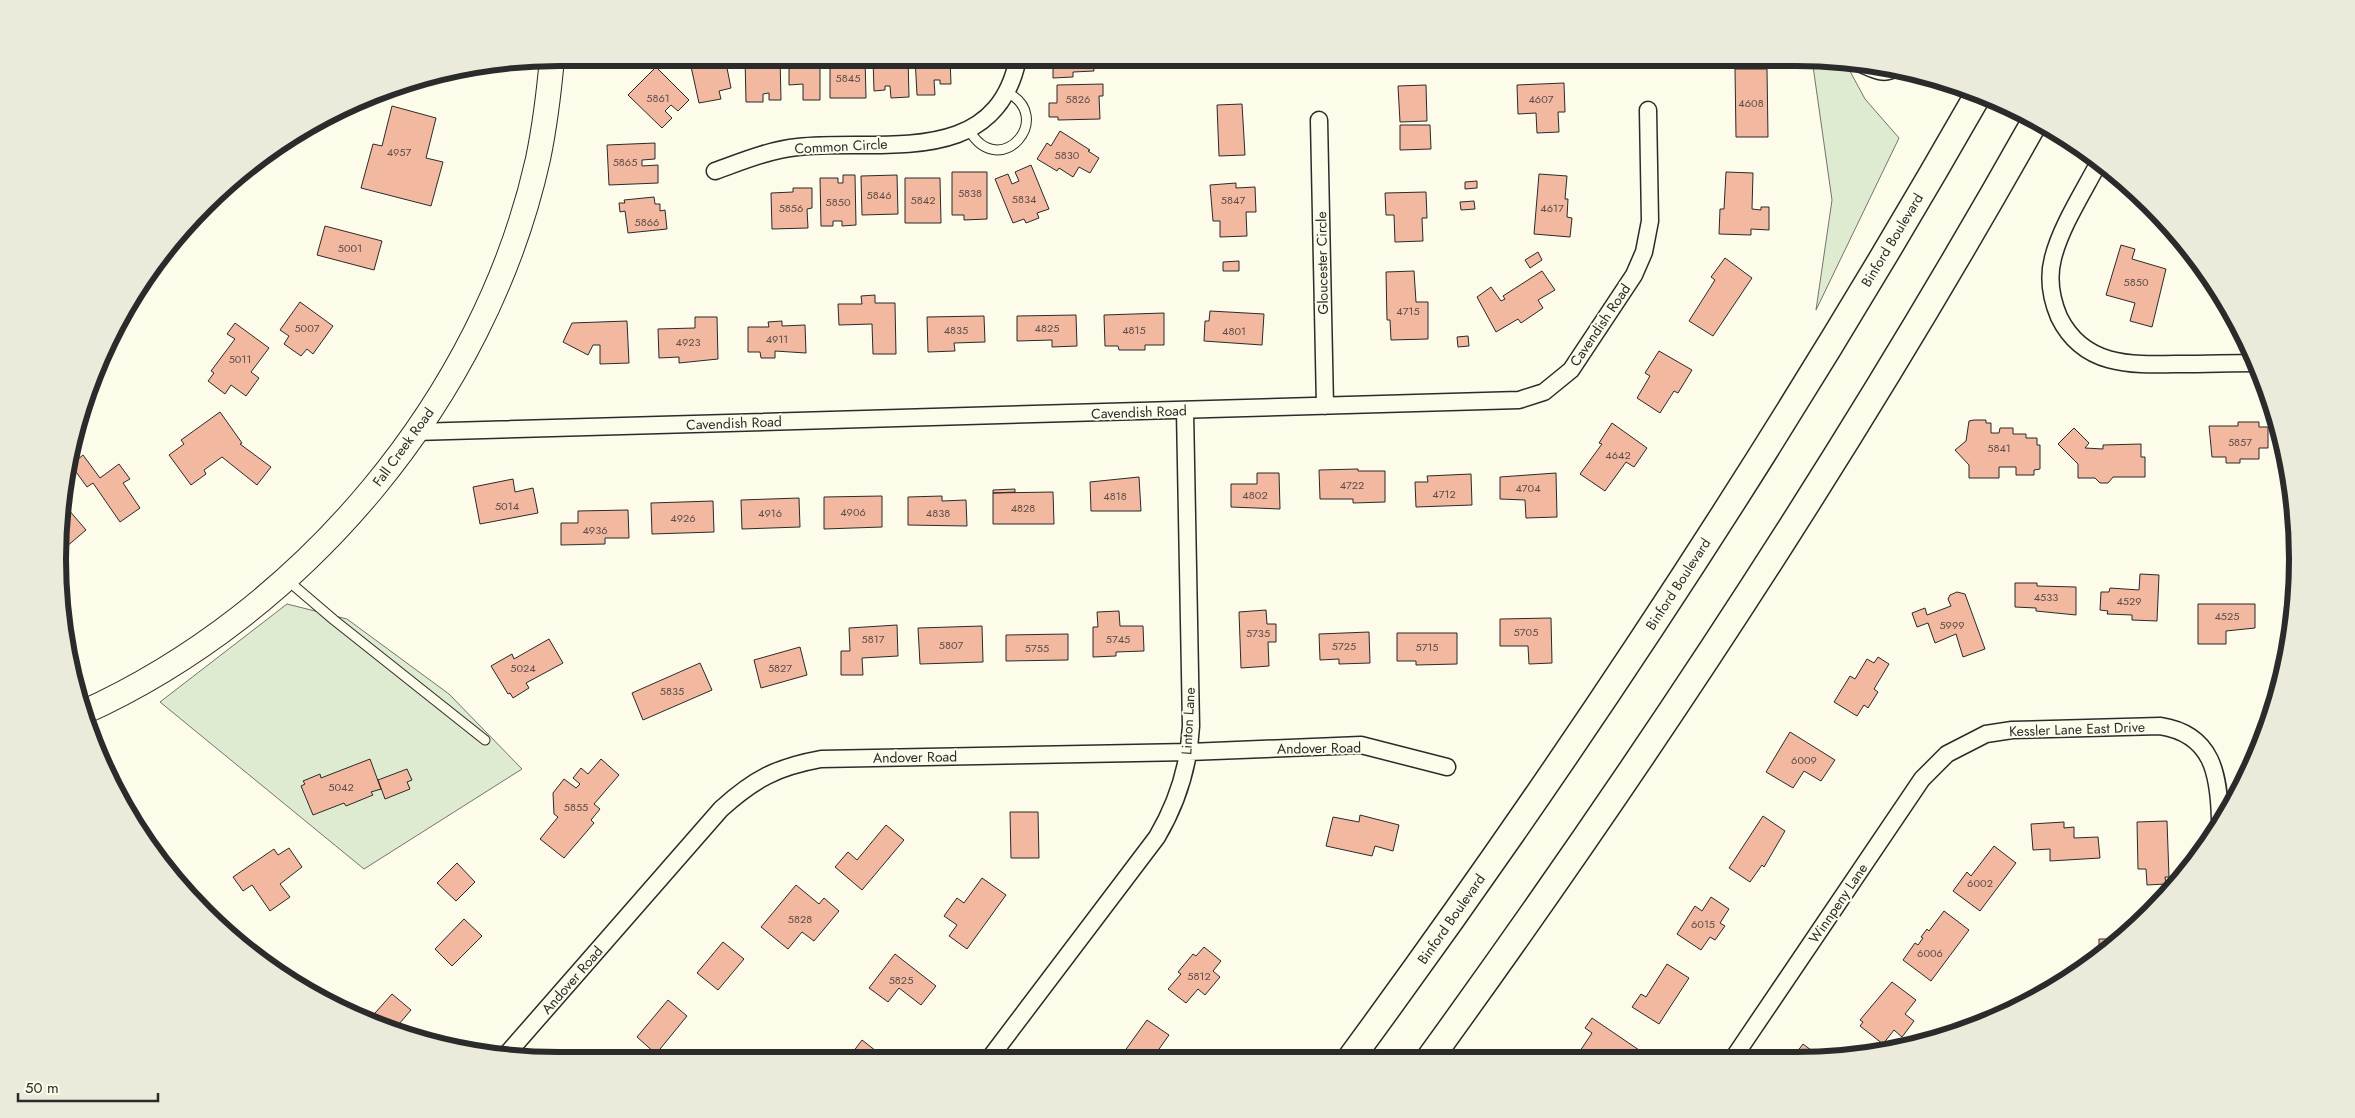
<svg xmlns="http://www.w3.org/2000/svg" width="2355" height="1118" font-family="Jost,sans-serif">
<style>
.green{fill:#deebd1;stroke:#74746e}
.building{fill:#f2b8a0;stroke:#2b2b2b}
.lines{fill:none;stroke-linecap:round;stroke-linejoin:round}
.service-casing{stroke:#2b2b2b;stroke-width:11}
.minor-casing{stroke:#2b2b2b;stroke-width:19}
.secondary-casing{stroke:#2b2b2b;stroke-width:26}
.primary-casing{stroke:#2b2b2b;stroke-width:29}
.service{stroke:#fdfbea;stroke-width:9}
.minor{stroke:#fdfbea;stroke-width:16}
.secondary{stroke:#fdfbea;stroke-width:24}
.primary{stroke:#fdfbea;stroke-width:26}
.labels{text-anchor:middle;stroke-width:4;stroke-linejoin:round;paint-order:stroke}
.number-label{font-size:11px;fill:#5d4e48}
.street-label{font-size:14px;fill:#2b2b2b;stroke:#fdfbea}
.rim{fill:none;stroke:#2b2b2b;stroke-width:6}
</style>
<rect width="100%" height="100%" fill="#fdfbea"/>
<!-- green -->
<path class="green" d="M1812 59 1845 62 1865 99 1899 138 1816 310 1832 200Z
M287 604 347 619 449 694 522 769 364 869 160 702Z"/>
<!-- building -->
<path class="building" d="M701 58H725L731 88 719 91 721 99 699 103 690 62 702 60Z
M745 58H780L781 100H769V93L763 94V102H746Z
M865 58 866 98H830V59Z
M873 58H908L909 97 891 98 890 86H885V90L874 91Z
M915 58H950L951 84H940V80H934L935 95H917Z
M1057 58H1093L1094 71 1073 72V77L1053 78V65H1058Z
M1241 58H1255L1247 64Z
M1338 58H1360L1359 62Z
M789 59H820V100H803V84L789 85Z
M656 67 689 100 678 111 671 105 665 111 672 118 662 128 628 95Z
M1735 69H1767L1768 137H1736Z
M449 70 448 81 421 78Z
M1564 83 1565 112H1558L1559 132 1537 133 1536 113 1518 114 1517 85Z
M1103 84V96H1099L1100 119 1058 120V117H1049V103H1057V85Z
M1426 85 1427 121 1400 122 1398 86Z
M1242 104 1245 155 1219 156 1217 105Z
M392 106 436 118 426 158 443 162 431 206 361 188 373 144 382 146Z
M1400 125H1430L1431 149 1400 150Z
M1060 131 1090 150 1088 151 1099 158 1090 173 1079 167 1073 177 1059 168 1057 171 1037 159 1047 143 1051 146Z
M655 143V159L642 160V166L658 165V183L609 185 607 145Z
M1031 165 1049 209 1037 213 1039 218 1026 223 1024 219 1013 223 995 179 1008 174 1012 184 1019 181 1015 172Z
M952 172H987V219L964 220V215H952Z
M1726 172 1753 173 1752 209 1761 210V207H1769V230L1751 229V235L1719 234 1720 209H1724Z
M1539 174 1567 176 1565 199H1568L1567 217 1572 218 1570 237 1534 234Z
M843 175H855L856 225 842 226V221H833V226H821L820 178H838V183H843Z
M897 175 898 214 862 215 861 176Z
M905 178H940L941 223H905Z
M1477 181V188L1465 189V182Z
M1236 183V188L1255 187 1256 212H1246L1247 236 1220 237V221H1213L1210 185Z
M793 188H812V208L807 209 808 228 772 229 771 193 793 192Z
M1426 192 1427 218H1422L1423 241 1395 242 1394 215H1386L1385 193Z
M654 197 655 204H660V211L665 210 667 229 628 233 625 211 620 212 619 203H625L624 200Z
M1474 201 1475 209 1461 210 1460 202Z
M325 226 382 241 374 270 317 255Z
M2121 245 2135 249 2132 259 2166 269 2152 327 2130 321 2135 303 2106 295Z
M1538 252 1542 260 1530 268 1525 260Z
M1725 258 1752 278 1713 336 1689 321 1715 280 1711 277Z
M1239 261V271H1223V262Z
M1414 271 1416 302H1428V339L1391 340 1390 320H1387L1386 272Z
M1542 271 1555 290 1538 300 1543 308 1521 323 1518 319 1496 332 1477 297 1491 287 1501 301 1505 299 1503 296Z
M875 295V303H895L896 354H873L872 324 839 325 838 304H862L861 296Z
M300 302 333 326 313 354 307 349 301 356 284 344 289 336 280 330Z
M1210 311 1264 314 1262 345 1204 341 1205 321H1209Z
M1164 313V345H1145V350H1119L1118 346H1105L1104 315Z
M1076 315 1077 346 1052 347V340L1017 341V316Z
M984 316 985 342 954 343 955 351 928 352 927 317Z
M695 317H717L718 359 679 363V357L659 358 658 329 695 328Z
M627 321 629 363 600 364V345H593L588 355 563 342 572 323Z
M782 321V326L805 325 806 353 775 351V358H761L760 352H748V327H769L768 322Z
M235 323 269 348 251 372 259 378 246 396 231 385 225 394 208 381 214 373 211 371 235 339 227 334Z
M1468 336 1469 346 1458 347 1457 337Z
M1659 351 1692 370 1678 393 1674 391 1660 413 1637 398 1650 376 1645 373Z
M220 412 242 443 240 444 271 467 257 485 222 457 204 470 206 474 191 485 169 455 184 444 181 440Z
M1974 420H1986V423H1991V433H1999L2000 428H2013V434H2026V438H2037V445H2040V469L2034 470V475H2016V467H1999V478H1969V465L1955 450 1966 441 1969 421Z
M2238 422H2259V427H2268V448H2259V459H2240V463H2226V457H2212L2209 426H2238Z
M1612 423 1647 448 1634 467 1626 462 1605 491 1580 474 1602 444 1599 443Z
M2074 428 2089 443 2085 448 2103 449V445L2141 444V457H2145V477H2113L2108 483H2100L2095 478H2078V464L2058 444Z
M83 455 100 478 119 464 130 479 123 483 140 508 120 522 93 483 87 487 71 465Z
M1358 469V471H1385V502L1353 503V499H1320L1319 470Z
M1257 473H1279L1280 509 1231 507V484H1257Z
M1556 473 1557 517 1526 518 1525 500 1500 499V477Z
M1471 474 1472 505 1416 507 1415 482H1428L1427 476Z
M1139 477 1141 511H1091L1090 482Z
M513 479 515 492 533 488 538 513 480 524 473 487Z
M1015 489V492L993 493V490Z
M1053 492 1054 524H993V493Z
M882 496V527L824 529V497Z
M942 496V501L966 500 967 526 908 525V497Z
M799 498 800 527 742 529 741 500Z
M713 501 714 532 652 534 651 503Z
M63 507 65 512 68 509 86 530 66 547 59 539Z
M628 510 629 538H605V544L561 545V523H578V511Z
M2140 574 2159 575 2157 621 2132 620V615L2107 614 2108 611 2100 610 2101 592H2109L2110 588 2139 590Z
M2015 583H2037V586L2076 587V615L2036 611V608L2015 607Z
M1957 592 1965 594 1985 649 1963 657 1956 634 1935 643 1928 623 1917 627 1912 613 1925 608 1927 615 1951 606 1948 599 1950 595Z
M2198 604H2255V628L2226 631V644H2198Z
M1266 610 1267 624H1276V642H1268L1269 666 1241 668 1239 612Z
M1119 611 1120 626H1143L1144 651 1116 652V656L1093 657V627H1098L1097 612Z
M1551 618 1552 663 1529 664 1528 646H1500V619Z
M897 625 898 656 862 658 863 675H841V651H850L849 628Z
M982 626 983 662 920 664 918 628Z
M1369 632 1370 663 1339 664V659L1320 660 1319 634Z
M1397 633H1457V664L1416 665V661H1397Z
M1068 634V660L1006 661V635Z
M549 639 563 663 526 683 529 688 513 698 510 693 508 694 491 666 512 654 514 659Z
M800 647 807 675 761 688 754 660Z
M1878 657 1889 664 1874 689 1878 692 1868 708 1864 705 1857 716 1834 702 1850 676 1855 679 1867 659 1874 663Z
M700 663 712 690 643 720 632 693Z
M1790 732 1835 760 1821 781 1804 771 1793 788 1766 772Z
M370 759 381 789 371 792 373 795 346 806 344 803 313 815 301 786 305 784 303 781 320 774 321 778Z
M601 759 619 775 594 804 600 809 591 820 594 823 564 858 540 839 558 817 554 814 553 793 564 779 576 788 580 784 573 778 581 768 588 774Z
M407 769 412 780 407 782 410 789 385 799 378 780Z
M1010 812H1038L1039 858H1011Z
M1360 815 1399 825 1393 851 1375 846 1372 856 1326 846 1333 817 1359 822Z
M1763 816 1785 831 1764 867 1762 865 1750 882 1729 868Z
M2167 821 2169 877H2165L2166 884 2147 885 2146 869H2138L2137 822Z
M2064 822V828L2074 827V838L2098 837 2100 858 2050 861V849L2033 850 2031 824Z
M886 825 904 840 862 890 835 867 848 852 857 860Z
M1994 846 2016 863 1980 911 1953 891 1967 872 1971 876Z
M289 848 302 867 280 884 290 897 270 911 252 885 243 891 233 877 274 849 278 855Z
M457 863 475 882 456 901 437 883Z
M982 878 1006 895 967 949 949 936 957 925 944 916 957 898 964 903Z
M796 885 819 904 824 898 839 911 814 941 802 932 788 949 761 927Z
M1711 897 1729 909 1720 923 1725 926 1715 940 1710 937 1701 950 1677 934 1695 906 1702 911Z
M1944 911 1969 930 1931 981 1903 960 1915 943 1918 945 1923 938 1921 937 1927 929 1929 931Z
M464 919 482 936 452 966 435 949Z
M240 934 262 950 259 955 272 965 271 967 235 941Z
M2099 939H2119L2099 958Z
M723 942 744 959 718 990 697 973Z
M1204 947 1221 961 1213 971 1220 977 1205 995 1198 989 1186 1003 1168 989 1181 974 1178 972 1193 954 1196 956Z
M895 954 936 986 921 1005 899 988 888 1002 869 988Z
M1667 964 1689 978 1659 1024 1632 1007 1641 994 1646 997Z
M1892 982 1916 1000 1905 1014 1914 1021 1902 1037 1894 1030 1883 1044 1860 1026 1863 1022 1860 1020Z
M392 994 411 1010 394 1030 367 1022Z
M668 1000 687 1016 656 1054 637 1037Z
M1592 1018 1639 1050 1634 1057H1576L1592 1033 1585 1028Z
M1147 1020 1169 1035 1152 1059H1119Z
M862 1040 885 1058 884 1059 847 1060Z
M1803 1044 1819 1056H1794Z"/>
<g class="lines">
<defs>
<path id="service" d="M969 130C1000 183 1057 116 1006 92
M286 579 334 620 485 740"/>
<path id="minor" d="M1861 64C1873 69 1884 76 1895 68
M1319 120 1325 406
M2099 162C2084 191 2061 226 2053 258 2048 277 2051 298 2059 317 2084 368 2133 365 2181 364 2206 364 2232 363 2257 363
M715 171C743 161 769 150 798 147 880 138 996 170 1018 58
M415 432 1519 400 1544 392 1571 370 1634 275 1644 252 1650 221 1648 110
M506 1055 721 809C754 779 777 767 821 759L1189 752 1361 745 1447 767
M1734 1057 1922 779 1947 754 1986 734 2012 730 2160 726C2213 734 2219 775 2220 820
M989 1059 1157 837C1177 803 1189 765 1191 726L1185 411"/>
<path id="secondary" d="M82 713C304 613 485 397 538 159 545 125 549 92 552 58"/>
<path id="primary" d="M1351 1058C1578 749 1789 426 1979 93
M1430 1058C1648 757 1853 445 2035 121"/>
</defs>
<!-- service casing -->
<use href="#service" class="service-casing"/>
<!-- minor casing -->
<use href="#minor" class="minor-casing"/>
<!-- secondary casing -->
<use href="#secondary" class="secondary-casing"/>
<!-- primary casing -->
<use href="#primary" class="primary-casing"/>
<!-- service -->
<use href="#service" class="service"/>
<!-- minor -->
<use href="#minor" class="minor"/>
<!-- secondary -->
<use href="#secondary" class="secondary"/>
<!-- primary -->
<use href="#primary" class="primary"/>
</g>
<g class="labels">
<!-- number labels -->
<g class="number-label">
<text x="848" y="82">5845</text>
<text x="658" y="102">5861</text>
<text x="1078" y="103">5826</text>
<text x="1541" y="103">4607</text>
<text x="1751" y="107">4608</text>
<text x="399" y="156">4957</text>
<text x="1067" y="159">5830</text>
<text x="625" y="166">5865</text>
<text x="970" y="197">5838</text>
<text x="879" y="199">5846</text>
<text x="1024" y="203">5834</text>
<text x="923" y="204">5842</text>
<text x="1233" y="204">5847</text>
<text x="838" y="206">5850</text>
<text x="791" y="212">5856</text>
<text x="1552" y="212">4617</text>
<text x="647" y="226">5866</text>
<text x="350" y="252">5001</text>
<text x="2136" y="286">5850</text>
<text x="1408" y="315">4715</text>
<text x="307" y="332">5007</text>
<text x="1047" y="332">4825</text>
<text x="956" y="334">4835</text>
<text x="1134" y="334">4815</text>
<text x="1234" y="335">4801</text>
<text x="777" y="343">4911</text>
<text x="688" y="346">4923</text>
<text x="240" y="363">5011</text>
<text x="2240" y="446">5857</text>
<text x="1999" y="452">5841</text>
<text x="1618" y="459">4642</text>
<text x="1352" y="489">4722</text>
<text x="1528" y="492">4704</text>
<text x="1444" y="498">4712</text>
<text x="1255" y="499">4802</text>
<text x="1115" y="500">4818</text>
<text x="507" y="510">5014</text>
<text x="1023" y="512">4828</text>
<text x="853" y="516">4906</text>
<text x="770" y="517">4916</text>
<text x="938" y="517">4838</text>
<text x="683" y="522">4926</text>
<text x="595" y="534">4936</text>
<text x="2046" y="601">4533</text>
<text x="2129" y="605">4529</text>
<text x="2227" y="620">4525</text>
<text x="1952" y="629">5999</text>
<text x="1526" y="636">5705</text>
<text x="1258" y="637">5735</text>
<text x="873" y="643">5817</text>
<text x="1118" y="643">5745</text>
<text x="951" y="649">5807</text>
<text x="1344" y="650">5725</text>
<text x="1427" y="651">5715</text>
<text x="1037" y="652">5755</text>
<text x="523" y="672">5024</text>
<text x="780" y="672">5827</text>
<text x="672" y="695">5835</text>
<text x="1804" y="764">6009</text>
<text x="341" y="791">5042</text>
<text x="576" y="811">5855</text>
<text x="1980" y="887">6002</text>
<text x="800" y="923">5828</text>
<text x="1703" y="928">6015</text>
<text x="1930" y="957">6006</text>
<text x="1199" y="980">5812</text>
<text x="901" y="984">5825</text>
</g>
<!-- street labels -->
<g class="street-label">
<text transform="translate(841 146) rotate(-3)" y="5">Common Circle</text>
<text transform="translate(1892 240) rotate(-59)" y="5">Binford Boulevard</text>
<text transform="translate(1322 263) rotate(-91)" y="5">Gloucester Circle</text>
<text transform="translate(1600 325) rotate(-56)" y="5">Cavendish Road</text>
<text transform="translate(1139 412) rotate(-2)" y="5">Cavendish Road</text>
<text transform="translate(734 423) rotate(-2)" y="5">Cavendish Road</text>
<text transform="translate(403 447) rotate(-54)" y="5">Fall Creek Road</text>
<text transform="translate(1678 584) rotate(-57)" y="5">Binford Boulevard</text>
<text transform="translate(1188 721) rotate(-87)" y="5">Linton Lane</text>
<text transform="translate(2077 729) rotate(-2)" y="5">Kessler Lane East Drive</text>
<text transform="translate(1319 748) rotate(-1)" y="5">Andover Road</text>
<text transform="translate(915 757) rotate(-1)" y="5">Andover Road</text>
<text transform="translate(1838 903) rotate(-56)" y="5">Winnpeny Lane</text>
<text transform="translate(1451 919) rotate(-55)" y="5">Binford Boulevard</text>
<text transform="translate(572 980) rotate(-49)" y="5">Andover Road</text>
</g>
</g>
<!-- crop -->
<path d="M0 0H2355V1118H0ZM559 66H1796A493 493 0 0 1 2289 559V559A493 493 0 0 1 1796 1052H559A493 493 0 0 1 66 559V559A493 493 0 0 1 559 66Z" fill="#eceadb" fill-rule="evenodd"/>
<path class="rim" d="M559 66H1796A493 493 0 0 1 2289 559V559A493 493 0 0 1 1796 1052H559A493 493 0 0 1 66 559V559A493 493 0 0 1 559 66Z"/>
<!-- scale -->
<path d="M18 1093v8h140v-8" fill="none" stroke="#2b2b2b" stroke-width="2.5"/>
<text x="25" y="1093" font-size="15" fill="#2b2b2b" stroke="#fdfbea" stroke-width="4" paint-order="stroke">50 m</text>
</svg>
